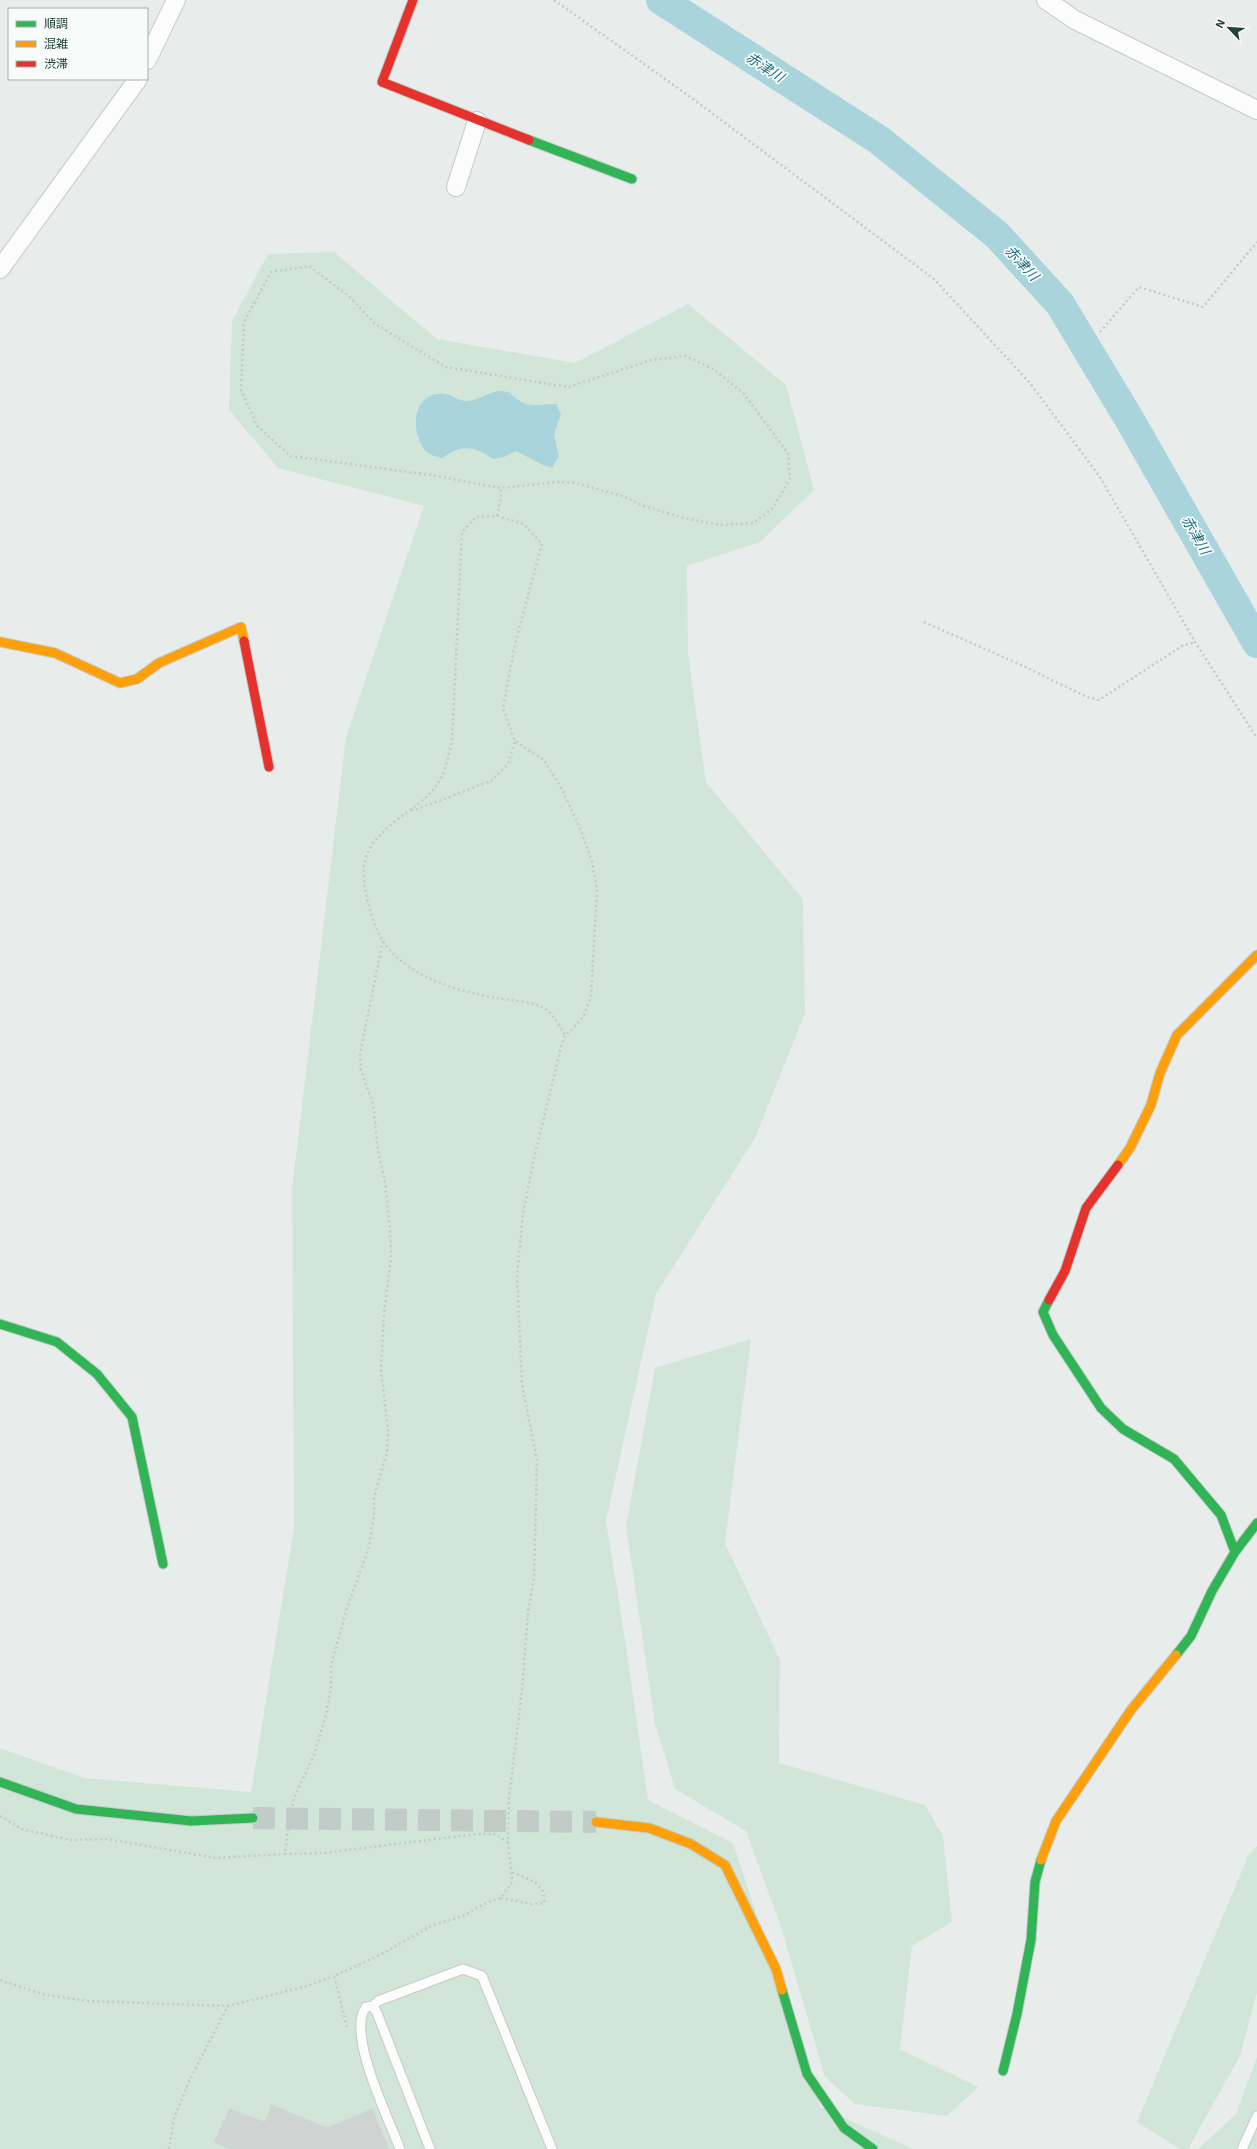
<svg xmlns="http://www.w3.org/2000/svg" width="1257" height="2149" font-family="'Exo 2','Noto Sans JP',sans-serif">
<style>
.green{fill:#d1e6d8}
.water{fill:#a9d4db}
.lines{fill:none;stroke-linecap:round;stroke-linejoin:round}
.river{stroke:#a9d4db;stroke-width:30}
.building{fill:#cfd4d2;stroke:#d1d6d4}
.secondary-tunnel{stroke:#c1cbc8;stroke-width:22;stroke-dasharray:22 11;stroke-linecap:butt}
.lane-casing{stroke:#c5cac8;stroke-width:11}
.street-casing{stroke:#c5cac8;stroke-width:20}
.fast-casing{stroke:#c3cbc8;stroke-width:11}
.slow-casing{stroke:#c3cbc8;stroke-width:11}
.jam-casing{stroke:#c3cbc8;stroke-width:11}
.path{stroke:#c3ccca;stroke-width:2.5;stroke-dasharray:2 3;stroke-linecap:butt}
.lane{stroke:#fcfcfc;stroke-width:9}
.street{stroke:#fcfcfc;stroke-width:18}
.fast{stroke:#30b455;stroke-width:9}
.slow{stroke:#ff9f0a;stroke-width:9}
.jam{stroke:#e5322d;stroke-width:9}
.labels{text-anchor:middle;stroke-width:3.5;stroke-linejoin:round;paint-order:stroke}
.water-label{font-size:14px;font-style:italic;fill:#1c6f80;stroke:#f7fbf9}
</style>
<rect width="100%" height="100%" fill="#e8edeb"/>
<!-- green -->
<path class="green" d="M334 252 437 339 575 363 688 304 786 385 814 490 760 542 687 566 688 654 706 782 803 899 805 1013 755 1138 656 1294 606 1521 625 1639 648 1800 733 1843 820 2107 913 2149H0V1748L84 1778 251 1792 294 1528 292 1189 346 737 424 506 278 468 229 410 232 321 268 254Z
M751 1339 725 1543 780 1660 779 1763 925 1805 943 1836 952 1922 912 1946 900 2049 978 2087 947 2116 855 2104 825 2077 781 1927 746 1831 675 1789 655 1724 626 1526 655 1368Z
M1257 1846V1992L1240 2056 1188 2149H1180L1137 2122 1248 1856Z
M1257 2057V2149H1198L1236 2114Z"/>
<!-- water -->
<path class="water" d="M498 391 509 392C527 410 533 404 556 404L561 414 554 435 559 456 552 468 543 465 516 451 504 457 493 459C474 446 461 444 443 458 429 456 422 451 418 436 412 416 419 391 445 394 453 395 460 402 468 401 478 400 488 393 498 391Z"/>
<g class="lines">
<!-- river -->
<path class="river" d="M661 0 879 140 997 235 1060 304 1131 422 1257 643"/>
</g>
<!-- building -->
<path class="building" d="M272 2105 327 2128 372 2109 389 2149H230L214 2142 230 2109 265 2122Z"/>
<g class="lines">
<!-- secondary-tunnel -->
<path class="secondary-tunnel" d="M253 1818 596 1822"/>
<defs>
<path id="lane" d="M373 2006 378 2001 463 1969 482 1976 552 2149
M400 2149C389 2119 346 2033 366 2007L373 2006 377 2013 430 2149
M1242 2149 1257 2116"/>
<path id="street" d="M1046 0 1075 20 1257 110
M147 60 176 0
M456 187 477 121
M0 269 138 79"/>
<path id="fast" d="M529 140 632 179
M1049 1300 1043 1312 1053 1335 1101 1408 1123 1429 1174 1459 1221 1515 1235 1552
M0 1324 57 1342 97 1374 132 1417 163 1564
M1176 1655 1191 1636 1212 1591 1235 1552 1257 1523
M0 1782 76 1809 191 1821 253 1818
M782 1990 807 2074 844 2128 873 2149
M1003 2071 1017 2014 1031 1940 1035 1882 1041 1860"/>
<path id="slow" d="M0 642 55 653 120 683 137 679 159 663 241 627 244 641
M1118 1165 1130 1148 1151 1105 1160 1073 1177 1035 1257 955
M596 1822 649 1828 691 1844 725 1865 776 1969 782 1990
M1041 1860 1056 1821 1131 1710 1176 1655"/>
<path id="jam" d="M413 0 382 82 529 140
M244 641 269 767
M1049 1300 1065 1271 1086 1208 1118 1165"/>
</defs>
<!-- lane casing -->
<use href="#lane" class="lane-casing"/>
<!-- street casing -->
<use href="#street" class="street-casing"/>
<!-- fast casing -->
<use href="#fast" class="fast-casing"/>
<!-- slow casing -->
<use href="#slow" class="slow-casing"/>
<!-- jam casing -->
<use href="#jam" class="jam-casing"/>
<!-- path -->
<path class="path" d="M554 0 689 96 934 279 1030 383 1100 477 1195 642 1257 738
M1100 332 1139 287 1203 307 1257 242
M497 516 501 497V488L557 482 576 483 622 496 644 506 684 518 720 525 753 523 772 509 790 479 788 453 744 394 715 370 686 356 652 360 568 387 446 367 375 324 349 296 309 266 271 272 244 322 241 390 258 427 291 456 430 475 501 488
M924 622 1019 664 1087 697 1099 700 1182 646 1195 642
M411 810 417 809 491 781 508 764 515 741
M383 941 360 1054 361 1071 373 1104 378 1150 385 1182 390 1229 391 1257 384 1314 381 1370 388 1430 387 1452 374 1497V1515L369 1547 347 1608 331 1665V1688L325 1719 314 1755 294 1798 288 1829 285 1854 323 1853 477 1834H494L508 1842
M0 1816 22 1829 70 1840 107 1839 216 1858 285 1854
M501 1898 532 1904 544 1903C547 1883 526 1878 511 1872
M0 1980 42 1994 88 2001 228 2006 307 1986 334 1976
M347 2027 334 1976 380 1955 431 1926 463 1916 486 1903 501 1898 512 1882 508 1839 509 1798 522 1690 528 1612 534 1578 537 1460 522 1385 517 1275 523 1214 534 1158 562 1044 565 1035 573 1029 584 1015 591 997 597 890 592 861 581 831 562 789 544 760 515 741 503 708 515 644 542 544 524 524 497 516 476 517 462 532 452 741C448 757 444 779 432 791 412 813 376 828 366 857 361 870 365 886 367 899 371 913 375 929 383 941 407 977 457 991 497 998 510 1000 537 1002 547 1010 554 1016 560 1027 565 1035
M169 2149 174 2118 190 2079 228 2006"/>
<!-- lane -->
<use href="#lane" class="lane"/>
<!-- street -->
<use href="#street" class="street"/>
<!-- fast -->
<use href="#fast" class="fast"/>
<!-- slow -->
<use href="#slow" class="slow"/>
<!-- jam -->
<use href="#jam" class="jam"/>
</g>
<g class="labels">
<!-- water labels -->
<g class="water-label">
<text transform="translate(765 67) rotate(33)" y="5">赤津川</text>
<text transform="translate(1022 263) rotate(47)" y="5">赤津川</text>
<text transform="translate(1196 535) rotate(60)" y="5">赤津川</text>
</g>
</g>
<!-- legend -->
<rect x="8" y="8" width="140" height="72" fill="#f7fbf9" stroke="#a3b1ad"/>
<rect x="16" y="21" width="20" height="6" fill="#30b455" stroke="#a3b1ad"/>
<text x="44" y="28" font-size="12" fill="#24423a">順調</text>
<rect x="16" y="41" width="20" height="6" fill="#ff9f0a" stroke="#a3b1ad"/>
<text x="44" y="48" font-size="12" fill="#24423a">混雑</text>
<rect x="16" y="61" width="20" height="6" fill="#e5322d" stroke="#a3b1ad"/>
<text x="44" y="68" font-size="12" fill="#24423a">渋滞</text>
<!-- north arrow -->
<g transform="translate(1229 28) rotate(295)" stroke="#f7fbf9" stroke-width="3" paint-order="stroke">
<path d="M0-3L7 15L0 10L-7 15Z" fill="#24423a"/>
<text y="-6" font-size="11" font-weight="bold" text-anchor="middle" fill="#24423a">N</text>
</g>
</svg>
